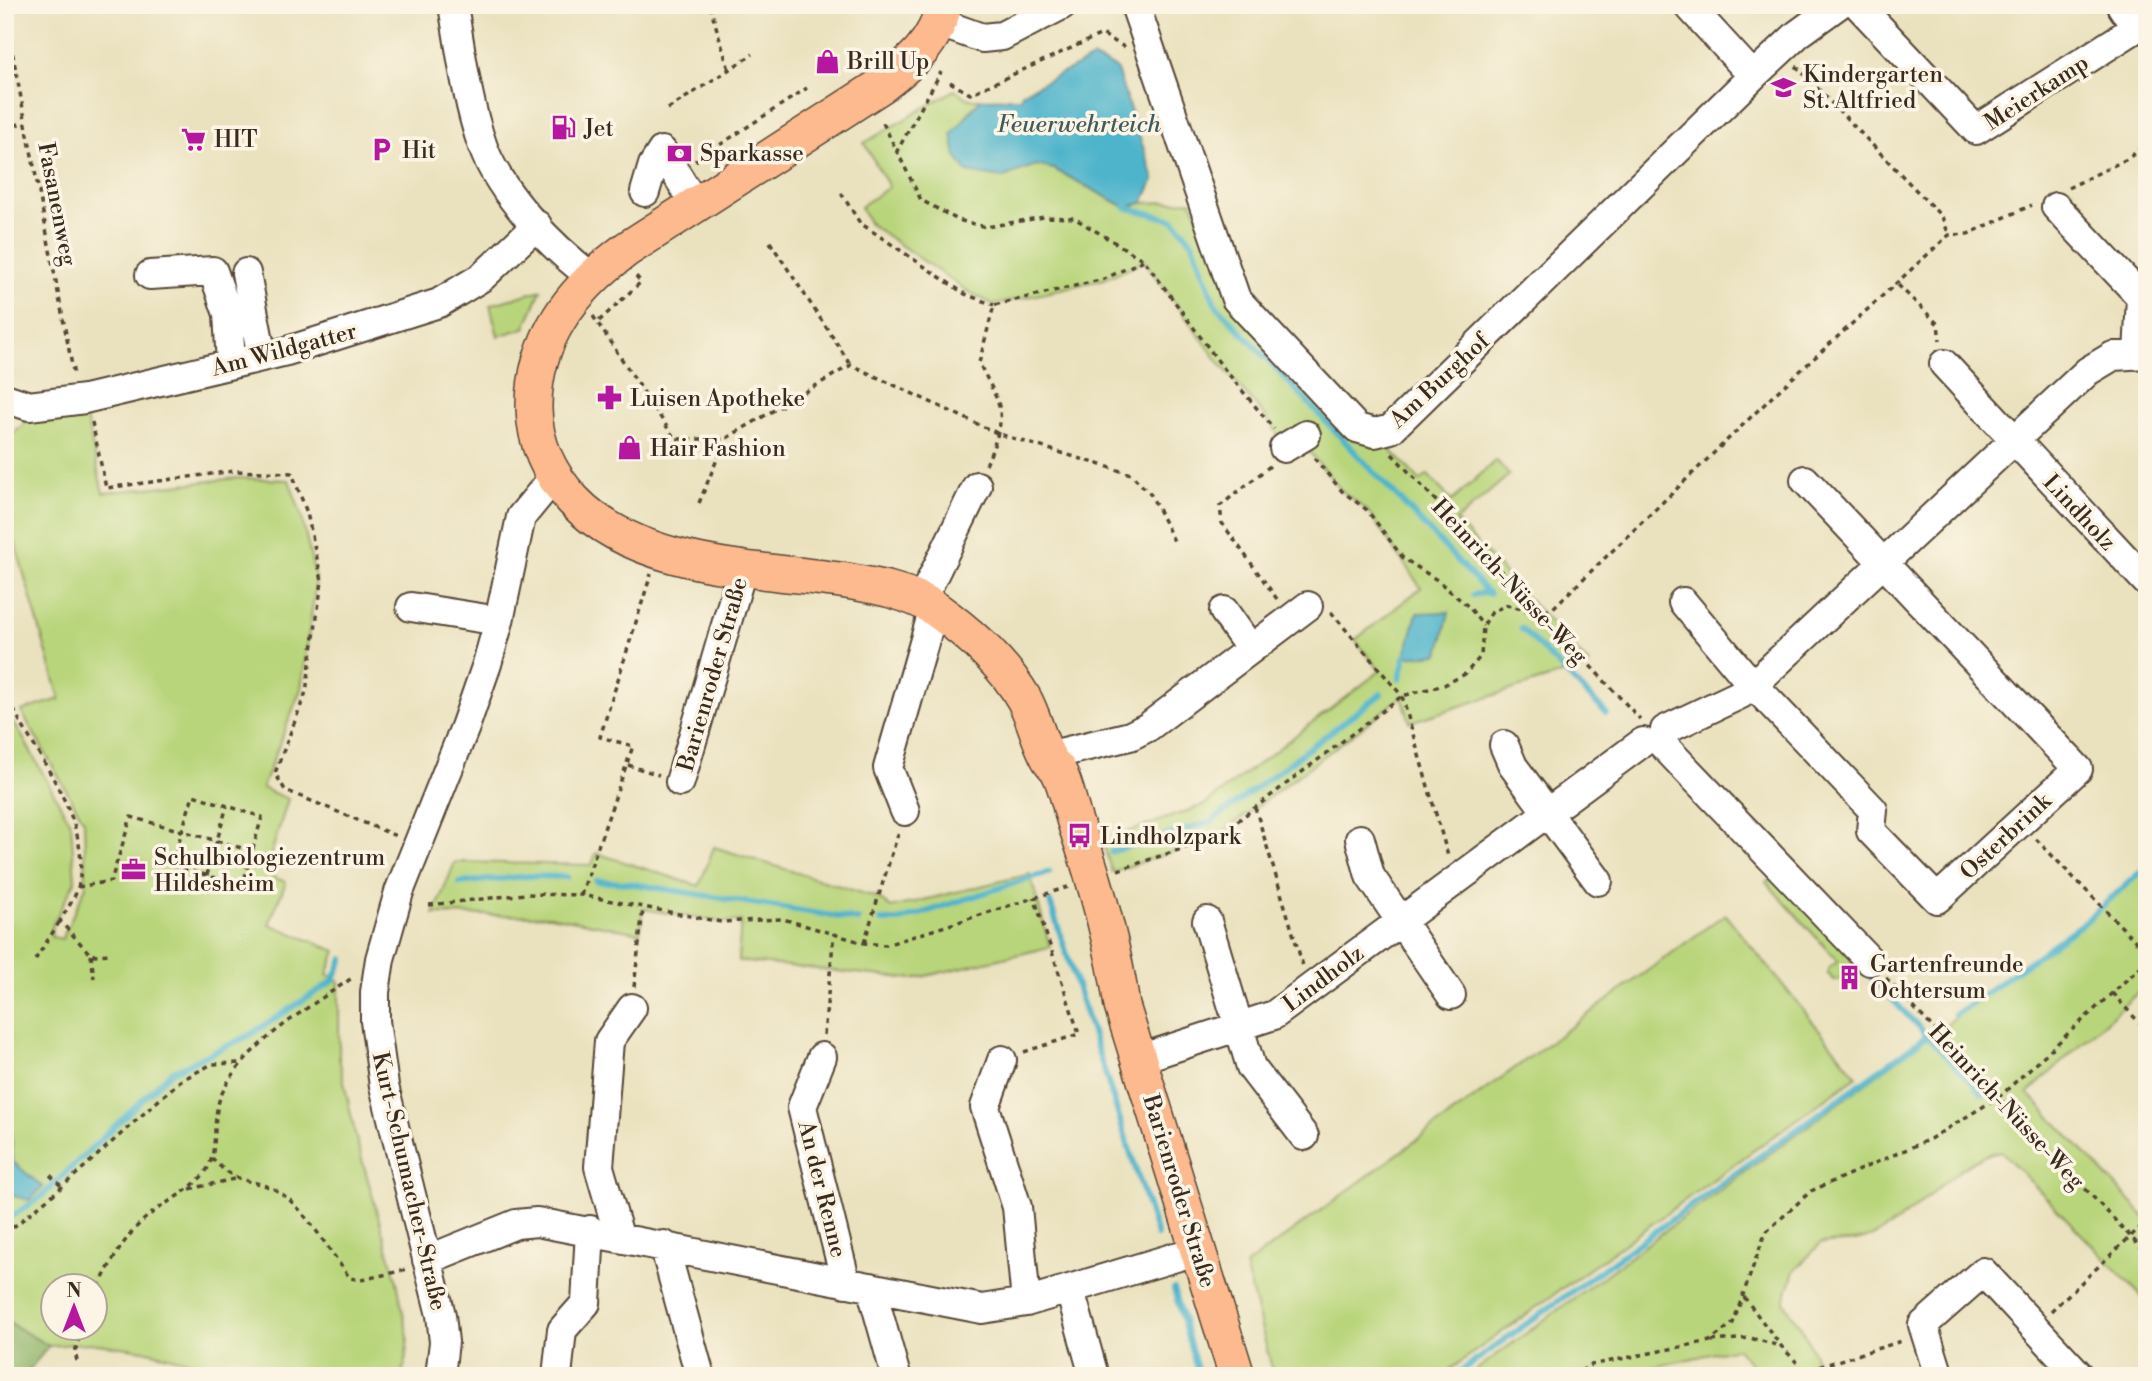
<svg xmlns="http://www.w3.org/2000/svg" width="2152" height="1381" font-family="'Libre Bodoni',serif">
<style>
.green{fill:#b9d57b;stroke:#7a804c;stroke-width:2;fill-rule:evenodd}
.forest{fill:#92b66b;stroke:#667044;stroke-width:2}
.water{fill:#4db4cb;stroke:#446f74;stroke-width:2}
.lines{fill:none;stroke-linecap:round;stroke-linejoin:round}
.stream{stroke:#4db4cb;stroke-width:6}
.minor-casing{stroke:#554536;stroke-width:32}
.major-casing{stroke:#554536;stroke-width:38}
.path{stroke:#554536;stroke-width:3.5;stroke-dasharray:5 5;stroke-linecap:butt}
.minor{stroke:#fff;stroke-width:28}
.major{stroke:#fcba8e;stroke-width:35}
.labels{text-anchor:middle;stroke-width:7;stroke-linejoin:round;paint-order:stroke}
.poi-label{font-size:23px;fill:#3b2a1e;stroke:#fcf5e5;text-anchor:start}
.street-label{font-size:23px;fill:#3b2a1e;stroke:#fcf5e5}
.water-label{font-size:24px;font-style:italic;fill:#415a5b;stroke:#fcf5e5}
</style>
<rect width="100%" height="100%" fill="#fcf5e5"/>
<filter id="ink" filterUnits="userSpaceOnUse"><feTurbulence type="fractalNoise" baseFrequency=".0143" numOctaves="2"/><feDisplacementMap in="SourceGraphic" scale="14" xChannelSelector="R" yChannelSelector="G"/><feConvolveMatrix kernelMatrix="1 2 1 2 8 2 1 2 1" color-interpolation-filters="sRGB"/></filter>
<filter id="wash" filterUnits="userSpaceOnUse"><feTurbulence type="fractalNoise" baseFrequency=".00686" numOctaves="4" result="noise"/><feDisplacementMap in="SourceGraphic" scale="28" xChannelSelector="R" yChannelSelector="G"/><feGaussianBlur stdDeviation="1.57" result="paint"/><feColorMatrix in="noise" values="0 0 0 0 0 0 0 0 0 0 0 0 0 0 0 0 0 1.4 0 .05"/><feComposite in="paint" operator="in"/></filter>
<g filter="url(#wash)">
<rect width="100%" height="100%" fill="#eae1be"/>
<!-- green -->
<path class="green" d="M955 90 969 99H981L966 116 1001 178 1036 165 1054 169 1125 207 1143 203 1191 201 1237 299 1375 433 1420 481 1428 475 1452 501 1496 460 1509 475 1456 521 1590 665 1410 722 1402 697 1215 838 1112 872 1102 841 1204 805 1380 671 1355 640 1421 588 1367 510 1342 491 1300 441 1284 448 1273 426 1221 365 1144 261 1104 279 994 305 967 291 870 224 860 207 889 187 864 143Z
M541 290 525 328 498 336 490 305Z
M85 413 103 493 237 478 289 480 301 514 316 581 301 689 262 788 288 799 265 874 286 882 269 924 336 951 327 975 339 980V1058L356 1138 397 1282 408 1337 405 1365 400 1376H248L144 1350 89 1343 49 1346 5 1320V723L12 722 17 727 71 824 75 881 53 924 51 937 62 939 86 886 84 821 21 711 60 699 5 508V442L32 416ZM52 1286H94V1328H52Z
M714 847 878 898 891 908 1030 874 1050 947 913 979 738 961 741 921 721 922 643 909 640 933 550 916 434 914 455 862 592 865 596 853 699 886Z
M2147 866V984L2028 1093 2147 1219V1302L2001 1151C1954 1158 1913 1224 1864 1239 1851 1243 1834 1242 1820 1244L1794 1271 1784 1302 1805 1334 1823 1376H1762L1736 1348 1616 1376H1468L2086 921Z
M1778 872 1858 964 1840 979 1834 980 1828 974V969L1838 961 1766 882Z
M1725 914 1857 1076 1441 1376H1274L1245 1266Z"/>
<!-- forest -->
<path class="forest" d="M5 1321 49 1346 24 1376H5Z"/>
<!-- water -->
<path class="water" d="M1093 58 1116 68 1154 179 1143 203 1125 207 1054 169 1036 165 1001 178 967 172 956 156 952 134 981 99 1021 98 1022 93Z
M1449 612 1439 654 1405 657 1417 613Z
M5 1094 8 1099 13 1162 43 1187 29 1200 5 1194Z"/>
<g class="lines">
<!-- stream -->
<path class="stream" d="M1125 207 1174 220 1193 243 1215 304 1489 594
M1473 595 1488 592
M1521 628 1606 713
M1400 679 1405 657
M1111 852 1211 822 1381 694
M596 881 627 883 858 920
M459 883 528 876 567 877
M1050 902 1157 1235
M881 921H898L1049 872
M1870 976 1983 1094
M1955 1015 2086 921 2147 866
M5 1221 42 1196 171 1072 248 1036 333 981 343 959
M1174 1289 1199 1376
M1454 1376 1927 1036"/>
</g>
</g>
<g filter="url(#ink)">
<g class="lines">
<defs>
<path id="minor" d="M453 5C461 52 467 102 483 147 500 193 552 248 592 277
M1135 5 1236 299 1357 428 1375 433 1391 429 1753 76 1798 34 1838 5
M1688 5 1753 76
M1858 5 1976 130 2136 28
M2121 5 2136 28 2147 20
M940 23 982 38 1002 36 1062 5
M645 192 653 165 662 151 695 204
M2056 207 2141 297 2138 354
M246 273 262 357
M150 275 213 271 228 314 231 364
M1944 364 2147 582
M5 398 29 406 85 399 287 351 439 303 482 277 537 225
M1284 448 1306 435
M921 601 977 486
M1683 602 1744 675 1873 810 1871 831 1937 899 2078 769 1805 480
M411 607 499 621
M1224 611 1250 648
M1665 730 1741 694 1753 685 2088 371 2113 356 2147 354
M1504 745 1513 766 1598 881
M1663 745 1870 961
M1047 756 1130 736 1148 727 1308 606
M680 782 743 567
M905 811 888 768 934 608
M1360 839 1370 876 1451 995
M1207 921 1251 1067 1304 1136
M822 1057 802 1107 846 1283
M1139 1059 1274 1015 1643 742
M1002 1060 985 1107 1017 1207 1026 1302
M619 1236 599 1167 609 1041 632 1008
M664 1245 700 1376
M427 1260 516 1224 537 1222 982 1309 1026 1302 1199 1250
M871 1287 896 1376
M1070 1290 1094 1376
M440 1376 444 1342 441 1315 384 1086 375 1021V992L380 959 399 892 465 727 487 664 499 621 521 517 554 477
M557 1376 562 1330 586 1303 590 1230
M1939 1376 1923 1325 1983 1272 2080 1376"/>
<path id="major" d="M944 5C935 44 912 62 882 85L627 249C573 289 533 338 534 409 535 445 549 474 573 500 637 568 752 568 840 580 871 585 910 591 937 610 969 633 1004 664 1024 699 1034 717 1038 739 1048 757 1050 762 1055 766 1058 770 1066 785 1069 803 1074 819 1095 880 1113 942 1122 1006L1237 1376"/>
</defs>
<!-- minor casing -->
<use href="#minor" class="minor-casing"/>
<!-- major casing -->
<use href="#major" class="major-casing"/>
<!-- path -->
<path class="path" d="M710 6 729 70
M5 14 74 376
M1796 66 1942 217 1949 235
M950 82 970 94 1102 34 1124 47
M668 109 753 54
M883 123 921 200 958 220 986 227 1044 217 1074 218 1144 260 1221 365 1274 429
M5 128 23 123
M896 153 941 72
M695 161 807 88
M2068 188 2129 158 2147 142
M841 193 860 223 965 294 994 305
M770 242 851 365
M1898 285 1938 324 1940 341
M593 316 675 439H725L851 365 999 434 1131 474 1151 495 1174 541
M599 321 641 282 636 276
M92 422 106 488 234 471 292 473 307 513 322 581 306 692 275 773 285 790 396 836
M1392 454 1640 719
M1314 458 1342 491 1367 510 1403 558 1437 580 1470 608 1483 626
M986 465C1008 412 1004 412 979 363L994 305 1104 279 1144 260
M1270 466 1220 506 1222 523 1277 599
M699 503 725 440
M1331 612 1402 696 1448 856
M5 691C30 751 92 815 79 883 77 896 66 910 60 921L91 955 112 954
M628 765 659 775
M1255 807 1303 966
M2036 839 2147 953
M1118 870 1215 838 1402 696 1444 685 1465 674 1481 656 1483 626 1492 612 1506 605C1525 608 1534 618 1553 608L1776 393 1949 235 1968 234 2032 205
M207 875 227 806
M78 887 111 881 131 817 182 831 172 865 242 886 262 817 193 795 182 831 252 851
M581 895 633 746 600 737 651 574
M429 905 526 894 581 895 721 922 783 919 864 943 886 945 1068 887
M864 943 898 834
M91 955 94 978
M35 960 60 921
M1886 978 2147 1254
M634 987 643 909
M2112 993 2147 1031
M824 1035 834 933
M1024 1052 1079 1034 1034 897
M212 1158C239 1190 259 1175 286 1197 307 1213 333 1256 350 1278L361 1280 405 1270
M50 1175 62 1187
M190 1189 234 1179
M5 1234 62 1187 180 1081 212 1064 240 1063
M94 1296C108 1268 123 1237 147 1217 165 1202 187 1193 203 1175 220 1156 211 1122 220 1098 240 1047 308 1008 352 978
M1744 1297 1781 1346 1805 1371
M2051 1311 2147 1221
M1712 1341 1750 1338 1780 1346
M77 1361 75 1352 82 1328
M1572 1376 1591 1365 1710 1341 1733 1323 1765 1233 1811 1191 1930 1139 1999 1097 2147 961
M1805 1376V1371L1905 1340"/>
<!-- minor -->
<use href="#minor" class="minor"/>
<!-- major -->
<use href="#major" class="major"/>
</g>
</g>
<!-- icons -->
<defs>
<symbol id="shop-bare" viewBox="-9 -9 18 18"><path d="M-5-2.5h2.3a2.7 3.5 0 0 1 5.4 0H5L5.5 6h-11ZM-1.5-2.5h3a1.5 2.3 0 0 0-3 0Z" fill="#b5179e" stroke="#fcf5e5" stroke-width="2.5" paint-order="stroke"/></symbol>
<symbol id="school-bare" viewBox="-9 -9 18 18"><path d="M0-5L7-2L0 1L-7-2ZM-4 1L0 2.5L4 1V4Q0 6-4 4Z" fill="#b5179e" stroke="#fcf5e5" stroke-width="2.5" paint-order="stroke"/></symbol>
<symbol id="fuel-bare" viewBox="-9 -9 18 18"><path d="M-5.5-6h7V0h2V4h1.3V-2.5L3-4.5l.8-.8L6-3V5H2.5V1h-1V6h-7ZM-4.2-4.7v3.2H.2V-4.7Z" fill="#b5179e" stroke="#fcf5e5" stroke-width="2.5" paint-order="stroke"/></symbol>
<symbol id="supermarket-bare" viewBox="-9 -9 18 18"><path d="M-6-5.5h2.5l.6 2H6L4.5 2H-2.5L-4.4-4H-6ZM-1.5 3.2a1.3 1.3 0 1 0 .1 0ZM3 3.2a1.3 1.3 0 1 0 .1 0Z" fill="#b5179e" stroke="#fcf5e5" stroke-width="2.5" paint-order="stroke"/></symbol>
<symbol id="parking-bare" viewBox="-9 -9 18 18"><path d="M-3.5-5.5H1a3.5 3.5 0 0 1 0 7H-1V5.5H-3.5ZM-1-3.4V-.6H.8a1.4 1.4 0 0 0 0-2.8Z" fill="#b5179e" stroke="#fcf5e5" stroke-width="2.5" paint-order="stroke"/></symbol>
<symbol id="bank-bare" viewBox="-9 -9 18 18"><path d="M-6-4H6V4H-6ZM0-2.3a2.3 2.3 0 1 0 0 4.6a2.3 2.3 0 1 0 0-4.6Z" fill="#b5179e" stroke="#fcf5e5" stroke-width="2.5" paint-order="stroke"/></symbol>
<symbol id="pharmacy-bare" viewBox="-9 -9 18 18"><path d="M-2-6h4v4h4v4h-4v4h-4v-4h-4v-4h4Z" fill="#b5179e" stroke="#fcf5e5" stroke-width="2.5" paint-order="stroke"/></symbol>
<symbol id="bus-bare" viewBox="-9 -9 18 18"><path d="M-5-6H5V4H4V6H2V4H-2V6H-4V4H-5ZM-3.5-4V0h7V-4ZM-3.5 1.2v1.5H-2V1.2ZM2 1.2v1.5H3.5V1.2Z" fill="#b5179e" stroke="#fcf5e5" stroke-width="2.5" paint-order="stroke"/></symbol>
<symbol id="office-bare" viewBox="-9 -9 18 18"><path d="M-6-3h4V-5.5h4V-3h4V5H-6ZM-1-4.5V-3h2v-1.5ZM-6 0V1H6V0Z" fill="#b5179e" stroke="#fcf5e5" stroke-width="2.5" paint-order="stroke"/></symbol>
<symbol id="building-bare" viewBox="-9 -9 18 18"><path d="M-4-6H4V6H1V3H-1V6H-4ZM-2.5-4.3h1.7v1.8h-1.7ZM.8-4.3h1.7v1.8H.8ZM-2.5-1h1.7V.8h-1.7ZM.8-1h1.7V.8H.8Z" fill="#b5179e" stroke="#fcf5e5" stroke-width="2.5" paint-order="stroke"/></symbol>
</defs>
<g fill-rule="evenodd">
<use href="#shop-bare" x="810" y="44" width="35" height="35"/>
<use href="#school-bare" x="1766" y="70" width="35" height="35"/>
<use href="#fuel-bare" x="546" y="110" width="35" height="35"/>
<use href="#supermarket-bare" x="176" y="122" width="35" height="35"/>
<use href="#parking-bare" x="364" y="132" width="35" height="35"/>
<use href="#bank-bare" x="662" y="136" width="35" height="35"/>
<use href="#pharmacy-bare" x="592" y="380" width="35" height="35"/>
<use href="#shop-bare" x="612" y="430" width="35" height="35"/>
<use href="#bus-bare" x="1062" y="818" width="35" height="35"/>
<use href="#office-bare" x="116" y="852" width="35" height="35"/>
<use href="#building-bare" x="1832" y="960" width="35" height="35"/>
</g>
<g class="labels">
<!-- poi labels -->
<g class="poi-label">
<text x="847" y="69">Brill Up</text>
<text x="1803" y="82">Kindergarten<tspan x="1803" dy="26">St. Altfried</tspan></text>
<text x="584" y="136">Jet</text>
<text x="214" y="147">HIT</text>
<text x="402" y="158">Hit</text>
<text x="700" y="161">Sparkasse</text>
<text x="630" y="406">Luisen Apotheke</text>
<text x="650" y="456">Hair Fashion</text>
<text x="1100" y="844">Lindholzpark</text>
<text x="154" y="865">Schulbiologiezentrum<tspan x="154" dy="26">Hildesheim</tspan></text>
<text x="1870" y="972">Gartenfreunde<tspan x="1870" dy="26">Ochtersum</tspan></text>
</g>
<!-- street labels -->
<g class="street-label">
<text transform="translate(2036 92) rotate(-33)" y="8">Meierkamp</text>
<text transform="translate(58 204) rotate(79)" y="8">Fasanenweg</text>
<text transform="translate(284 349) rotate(-15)" y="8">Am Wildgatter</text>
<text transform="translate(1439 380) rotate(-43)" y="8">Am Burghof</text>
<text transform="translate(2080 512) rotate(47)" y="8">Lindholz</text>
<text transform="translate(1510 581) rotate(47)" y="8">Heinrich-Nüsse-Weg</text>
<text transform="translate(712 674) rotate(-74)" y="8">Barienroder Straße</text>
<text transform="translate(2005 836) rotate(-43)" y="8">Osterbrink</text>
<text transform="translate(1323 978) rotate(-37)" y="8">Lindholz</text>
<text transform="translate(2007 1106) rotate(47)" y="8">Heinrich-Nüsse-Weg</text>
<text transform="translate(410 1181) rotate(77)" y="8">Kurt-Schumacher-Straße</text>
<text transform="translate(823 1189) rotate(76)" y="8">An der Renne</text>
<text transform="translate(1180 1191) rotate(73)" y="8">Barienroder Straße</text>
</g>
<!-- water labels -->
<g class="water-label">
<text x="1079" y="132">Feuerwehrteich</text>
</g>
</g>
<!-- margin -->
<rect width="2152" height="1381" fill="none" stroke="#fcf5e5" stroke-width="28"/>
<!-- north arrow -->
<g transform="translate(74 1307)"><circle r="33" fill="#fcf5e5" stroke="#afa495" stroke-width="2"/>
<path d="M0-5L12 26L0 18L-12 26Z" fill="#b5179e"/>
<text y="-10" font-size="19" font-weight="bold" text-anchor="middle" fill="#3b2a1e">N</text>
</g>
</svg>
